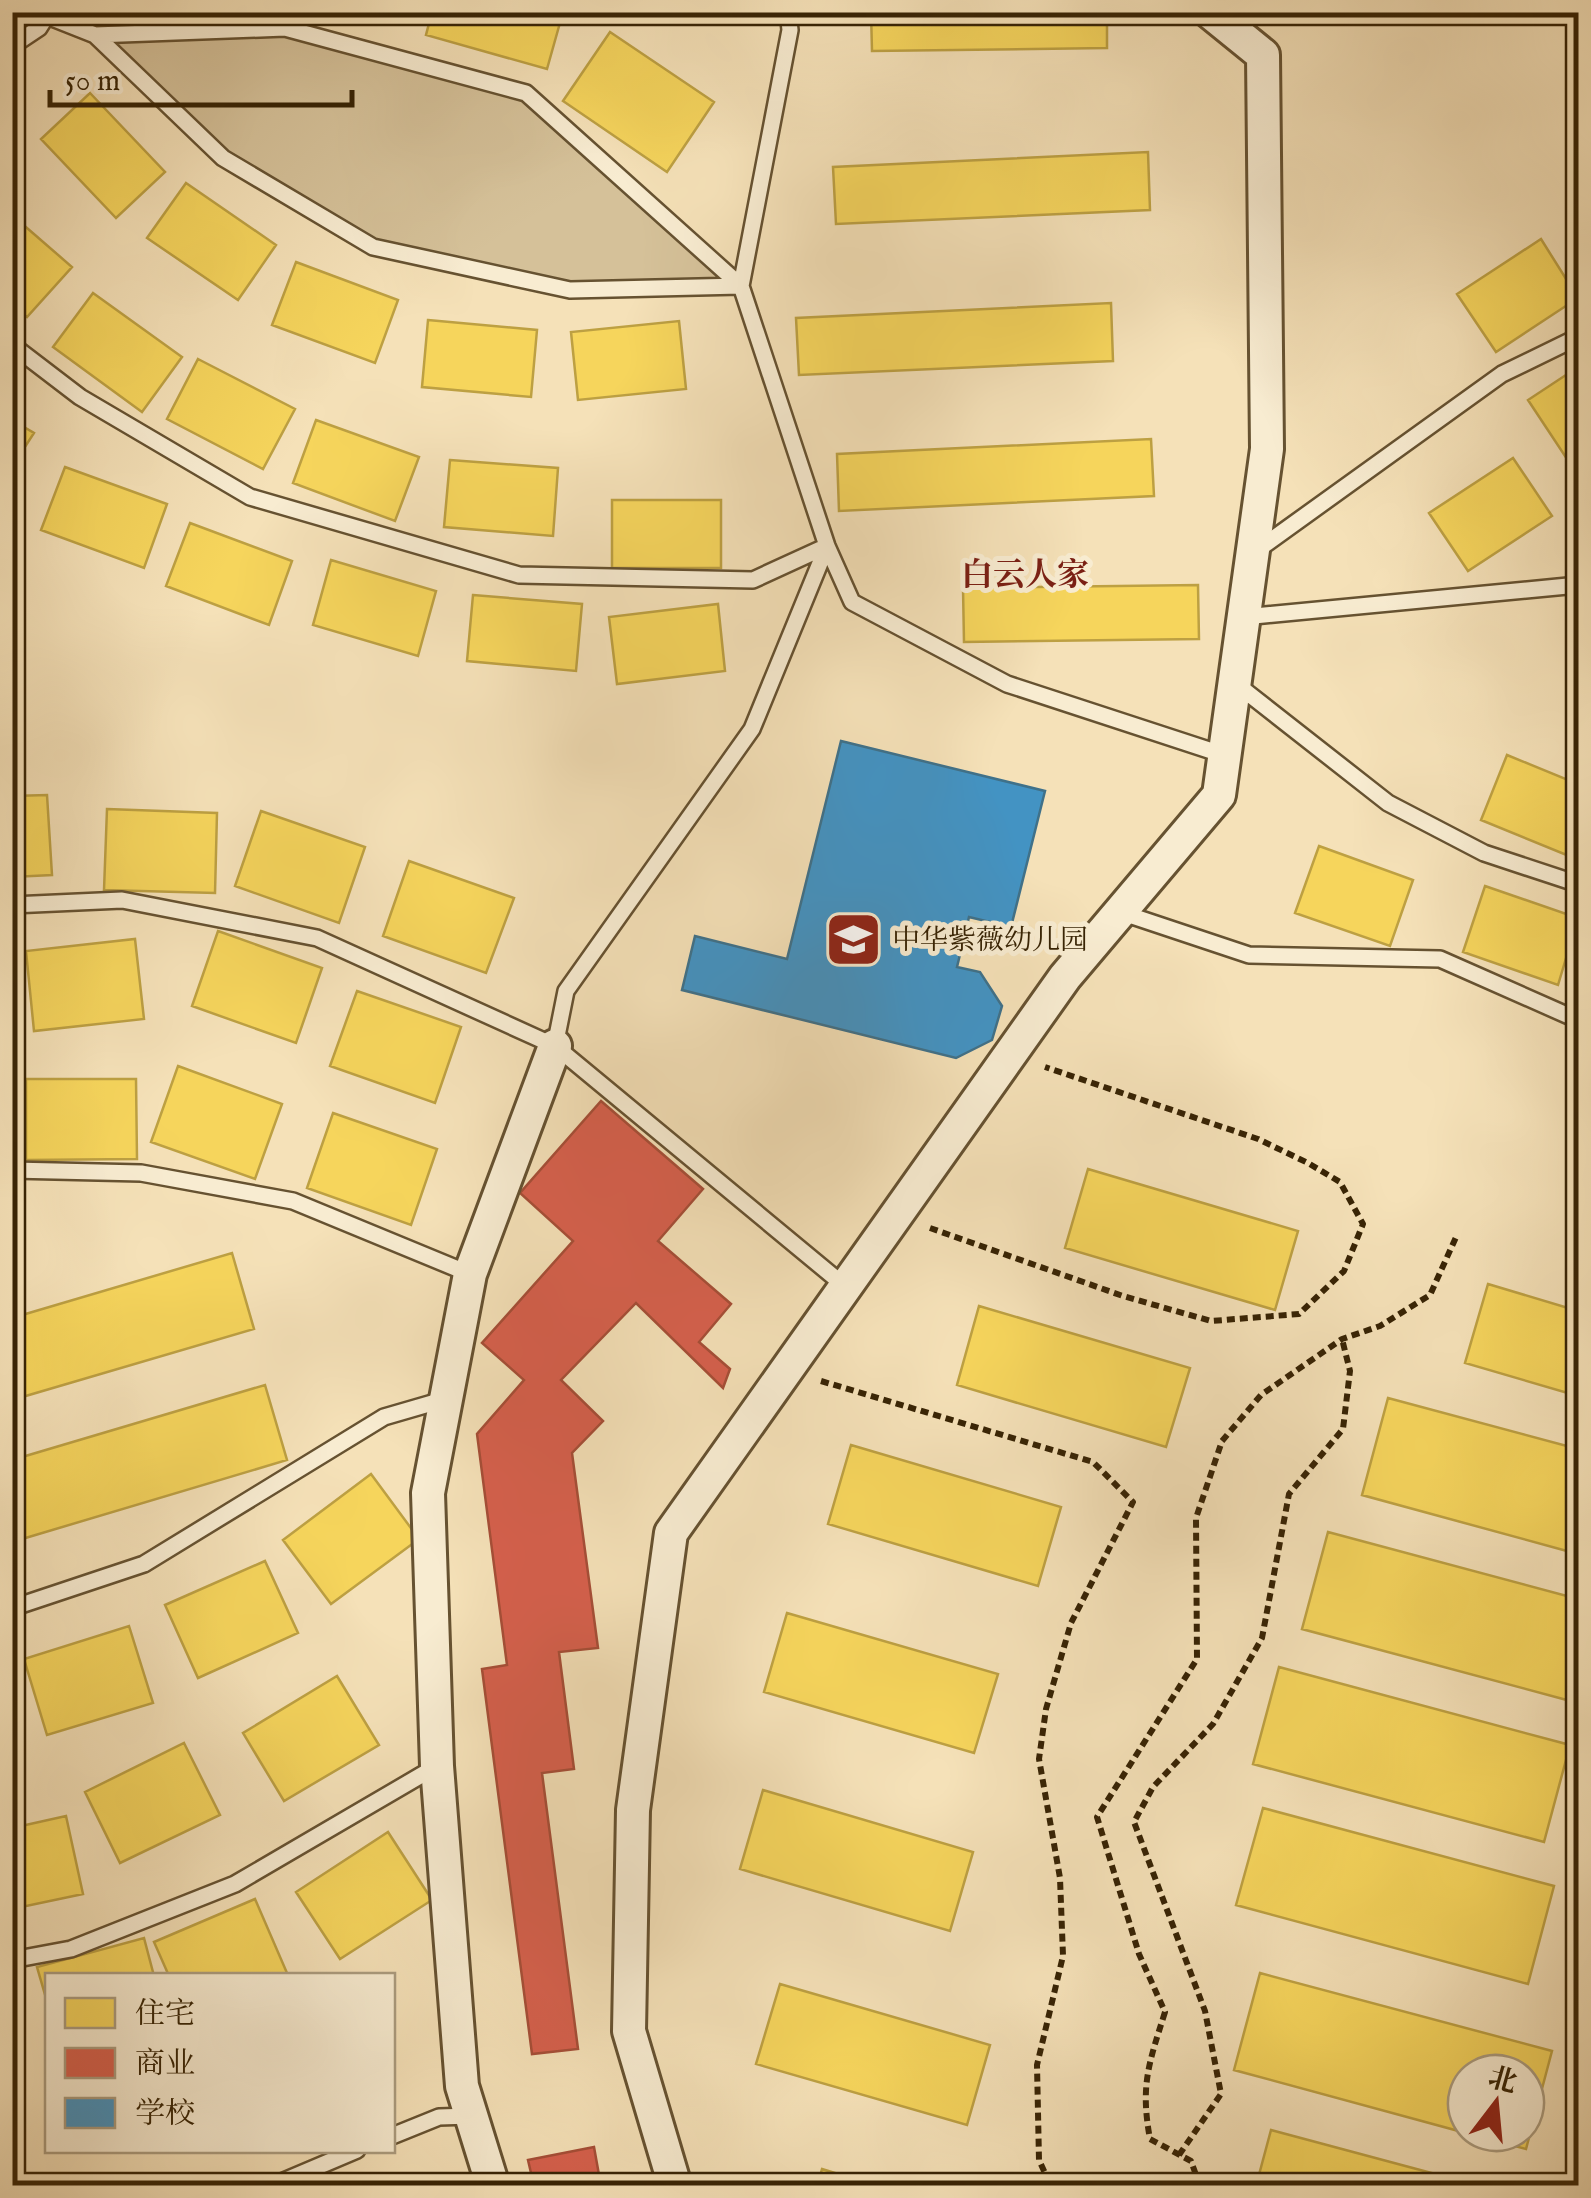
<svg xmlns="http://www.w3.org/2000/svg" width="1591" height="2198" font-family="'IM FELL English','Noto Serif SC',serif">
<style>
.green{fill:#d5c199;stroke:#86724e;stroke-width:2.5}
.homes{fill:#f6d55c;stroke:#bda042;stroke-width:2.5}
.shops{fill:#d6604d;stroke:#a64e37;stroke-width:2.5}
.schools{fill:#4393c3;stroke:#3f718a;stroke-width:2.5}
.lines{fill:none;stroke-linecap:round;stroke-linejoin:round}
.lane-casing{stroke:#665231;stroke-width:20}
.street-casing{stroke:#665231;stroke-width:38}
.path{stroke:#372304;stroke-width:6;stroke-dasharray:8 5;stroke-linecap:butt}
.lane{stroke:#f8ecd1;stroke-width:15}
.street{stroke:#f8ecd1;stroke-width:32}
.labels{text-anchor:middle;stroke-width:10;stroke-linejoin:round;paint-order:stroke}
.poi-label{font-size:28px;fill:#372304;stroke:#f8ecd1;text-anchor:start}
.quarter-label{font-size:32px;font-weight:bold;fill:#7a1f14;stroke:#f8ecd1}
</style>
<rect width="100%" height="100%" fill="#f5e1b8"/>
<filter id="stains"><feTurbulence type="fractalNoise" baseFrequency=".002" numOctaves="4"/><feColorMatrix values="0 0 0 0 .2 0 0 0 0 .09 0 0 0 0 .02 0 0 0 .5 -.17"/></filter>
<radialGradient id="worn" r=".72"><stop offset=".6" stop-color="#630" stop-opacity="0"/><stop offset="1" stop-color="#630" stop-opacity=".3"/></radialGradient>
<!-- green -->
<path class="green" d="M285 28 526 93 741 286 570 290 373 247 223 158 95 35Z"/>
<!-- homes -->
<path class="homes" d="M432 12H563L547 69 426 35Z
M871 12H1107V48L872 51Z
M610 32 714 102 667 172 563 101Z
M90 93 165 172 116 218 41 139Z
M1148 152 1150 210 836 224 833 167Z
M186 183 276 245 238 300 147 238Z
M12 215 72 267 27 317 12 305Z
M1541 239 1578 298 1496 352 1457 294Z
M296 262 398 300 375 363 272 325Z
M93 293 182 357 142 412 53 347Z
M1111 303 1113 361 799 375 796 318Z
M428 320 537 330 531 397 422 387Z
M679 321 686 389 578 400 571 332Z
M198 359 295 409 263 469 167 419Z
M1578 367V451L1567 459 1528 400Z
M12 420 34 433 12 467Z
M316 420 419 457 395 521 293 483Z
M1151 439 1154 496 839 511 837 454Z
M1513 458 1552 516 1468 571 1429 513Z
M450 460 558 468 553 536 444 527Z
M65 467 167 504 144 568 41 530Z
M612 500H721V568H612Z
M190 523 292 561 269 625 166 586Z
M331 560 436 591 418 656 313 625Z
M1198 585 1199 639 964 642 963 588Z
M473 595 582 604 576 671 467 661Z
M718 604 725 671 617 684 609 617Z
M1507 755 1578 784V846L1574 858 1481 820Z
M47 795 52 875 12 877V796Z
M107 809 217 813 215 893 104 890Z
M261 811 365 847 339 923 235 886Z
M1319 846 1413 880 1390 946 1295 913Z
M409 861 514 898 486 973 383 936Z
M1485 886 1578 918 1558 985 1463 952Z
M218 931 322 968 296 1043 192 1006Z
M135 939 144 1019 34 1031 26 951Z
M357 991 461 1027 435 1103 330 1066Z
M178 1066 282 1104 255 1179 151 1142Z
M26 1079H136L137 1159 26 1160Z
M333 1113 437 1149 411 1225 307 1188Z
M1088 1169 1298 1231 1275 1310 1065 1248Z
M232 1253 254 1329 12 1400V1318Z
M1488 1284 1578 1311V1396L1465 1363Z
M979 1306 1190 1368 1166 1447 957 1385Z
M265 1385 287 1460 12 1542V1460Z
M1388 1398 1578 1449V1554L1362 1495Z
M851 1445 1061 1507 1038 1586 828 1524Z
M371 1474 419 1539 331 1604 283 1540Z
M1328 1532 1578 1599V1703L1302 1629Z
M265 1561 298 1633 198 1678 165 1605Z
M787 1613 998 1674 974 1753 764 1692Z
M129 1626 153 1703 47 1735 24 1659Z
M1279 1667 1570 1745 1544 1842 1253 1764Z
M337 1676 379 1745 284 1801 243 1733Z
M12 1702 21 1757 12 1758Z
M184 1743 220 1815 120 1863 85 1792Z
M763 1790 973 1852 950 1931 740 1869Z
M1263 1808 1554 1886 1528 1984 1236 1905Z
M66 1816 83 1894 12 1909V1828Z
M388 1832 432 1900 340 1959 296 1892Z
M255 1899 287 1973 169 1976 154 1942Z
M144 1938 154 1976H48V2005L37 1967Z
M1260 1973 1552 2051 1526 2149 1466 2133H1526V2073H1466V2133L1234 2070Z
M780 1984 990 2045 967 2125 756 2064Z
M1271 2130 1480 2186H1256Z
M822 2169 877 2186H817Z"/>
<!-- shops -->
<path class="shops" d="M601 1101 703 1189 658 1241 731 1304 699 1342 730 1369 723 1388 636 1303 561 1380 603 1421 572 1453 598 1648 559 1652 574 1769 542 1773 578 2049 532 2054 482 1669 507 1665 477 1434 524 1380 482 1343 573 1241 520 1193Z
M594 2147 601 2186H534L528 2160Z"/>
<!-- schools -->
<path class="schools" d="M841 741 1045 791 1011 927 969 917 957 967 980 972 1002 1006 992 1040 956 1058 682 990 695 936 787 959Z"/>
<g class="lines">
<defs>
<path id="lane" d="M788 12 790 30 741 286 827 546 852 602 1007 684 1224 755
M47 16 95 35
M285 28 526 93 741 286 570 290 373 247 223 158 95 35Z
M12 46 39 28 49 12
M12 345 80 397 250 497 519 575 753 580 827 546
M1256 551 1502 374 1578 337
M1244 617 1578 585
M1235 683 1388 803 1484 853 1578 884
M12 905 122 900 317 938 555 1046 846 1287
M1120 912 1249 955 1440 959 1578 1020
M555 1046 566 991 752 729 827 546
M12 1170 141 1173 293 1201 470 1274
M12 1608 144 1564 384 1417 446 1399
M12 1960 71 1949 235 1884 437 1766
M392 2136 439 2117 471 2116
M272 2186 357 2150"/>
<path id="street" d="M493 2186 462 2086 437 1766 428 1493 470 1274 555 1046
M675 2186 629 2031 633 1810 671 1533 1065 977 1219 795 1267 449 1263 55 1210 12"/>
</defs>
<!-- lane casing -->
<use href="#lane" class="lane-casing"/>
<!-- street casing -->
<use href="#street" class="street-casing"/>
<!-- path -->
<path class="path" d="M930 1228 1123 1296 1211 1321 1299 1314 1344 1271 1363 1224 1340 1182 1308 1163 1258 1139 1045 1067
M821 1381 1093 1462 1133 1502 1071 1623 1046 1709 1039 1759 1060 1878 1063 1956 1037 2065 1039 2160 1051 2186
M1179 2155 1221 2094 1205 2011 1134 1822 1153 1787 1213 1724 1262 1638 1289 1494 1343 1429 1350 1371 1342 1339
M1200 2186 1191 2161 1150 2139C1140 2085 1149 2063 1165 2012L1139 1954 1097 1817 1197 1659 1196 1518 1222 1441 1261 1395 1342 1339 1380 1326 1430 1295 1457 1235"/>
<!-- lane -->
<use href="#lane" class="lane"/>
<!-- street -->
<use href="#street" class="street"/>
</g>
<!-- icons -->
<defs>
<symbol id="school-square" viewBox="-11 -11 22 22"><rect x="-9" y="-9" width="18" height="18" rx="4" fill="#8f2418" stroke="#f8ecd1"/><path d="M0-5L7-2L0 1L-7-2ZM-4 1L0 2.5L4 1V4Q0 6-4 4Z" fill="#fff"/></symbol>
</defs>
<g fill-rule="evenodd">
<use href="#school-square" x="822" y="908" width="63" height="63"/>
</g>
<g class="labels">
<!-- poi labels -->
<g class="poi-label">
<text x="892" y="949">中华紫薇幼儿园</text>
</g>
<!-- quarter labels -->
<g class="quarter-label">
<text x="1025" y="585">白云人家</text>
</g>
</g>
<!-- margin -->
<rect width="1591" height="2198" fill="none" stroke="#f5e1b8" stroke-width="50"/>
<rect x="15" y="15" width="1561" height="2168" fill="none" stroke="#372304" stroke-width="5"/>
<rect x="25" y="25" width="1541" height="2148" fill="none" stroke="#372304" stroke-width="2.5"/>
<!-- legend -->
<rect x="45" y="1973" width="350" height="180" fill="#f8ecd1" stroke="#ab9c7f" stroke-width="2.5"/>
<rect x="65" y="1998" width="50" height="30" fill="#f6d55c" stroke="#ab9c7f" stroke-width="2.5"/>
<text x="135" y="2023" font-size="30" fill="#372304">住宅</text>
<rect x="65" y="2048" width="50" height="30" fill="#d6604d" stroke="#ab9c7f" stroke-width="2.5"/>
<text x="135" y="2073" font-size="30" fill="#372304">商业</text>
<rect x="65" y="2098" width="50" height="30" fill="#4393c3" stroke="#ab9c7f" stroke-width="2.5"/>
<text x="135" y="2123" font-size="30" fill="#372304">学校</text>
<!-- north arrow -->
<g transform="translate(1496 2103) rotate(16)"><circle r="48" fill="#f8ecd1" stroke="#ab9c7f" stroke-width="2.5"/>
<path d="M0-8L18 38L0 25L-18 38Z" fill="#8f2418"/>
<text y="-15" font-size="28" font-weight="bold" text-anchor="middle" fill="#372304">北</text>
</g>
<!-- scale -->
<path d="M50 90v15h302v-15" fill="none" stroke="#372304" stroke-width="5"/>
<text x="65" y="90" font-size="30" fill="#372304" stroke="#f8ecd1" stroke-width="8" paint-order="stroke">50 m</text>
<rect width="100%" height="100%" filter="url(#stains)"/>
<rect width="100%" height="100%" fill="url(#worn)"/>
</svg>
